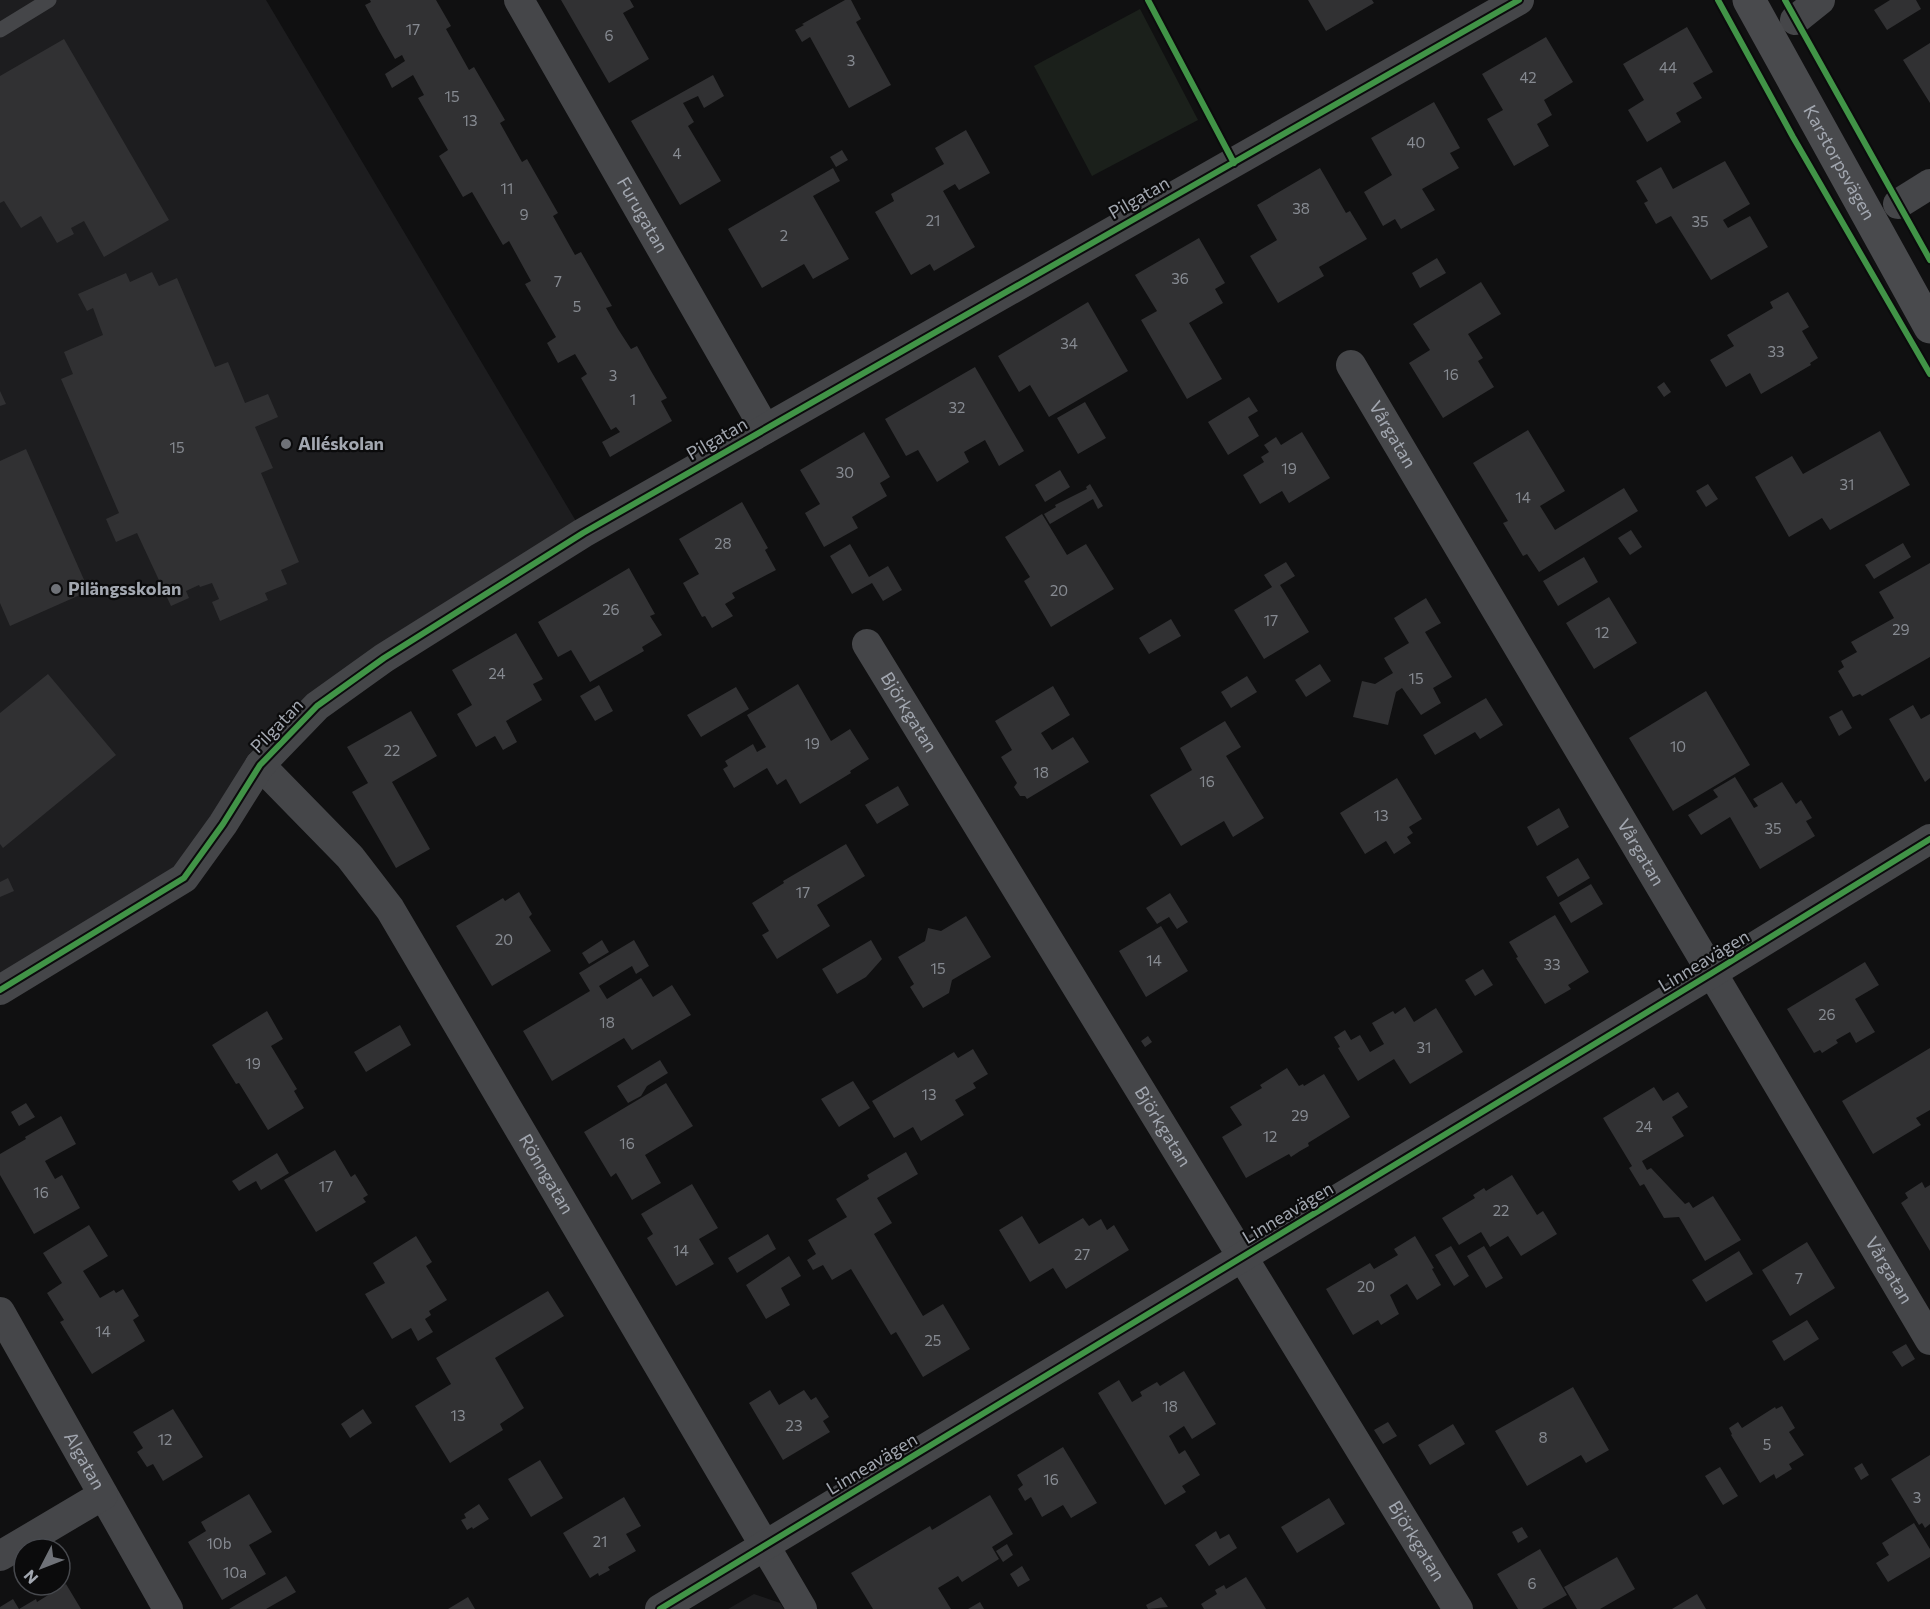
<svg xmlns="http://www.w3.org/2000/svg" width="1930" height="1609" font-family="Commissioner,sans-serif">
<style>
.built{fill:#1d1d1f}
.green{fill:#1b201b}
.building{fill:#313133}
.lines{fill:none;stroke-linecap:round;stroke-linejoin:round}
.lane{stroke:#454649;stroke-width:15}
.street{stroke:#454649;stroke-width:30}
.secondary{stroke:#494a4d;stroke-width:33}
.cycleway-casing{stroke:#0b0b0c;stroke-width:10}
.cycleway{stroke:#419447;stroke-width:6}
.poi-dot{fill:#6f7278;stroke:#0b0b0c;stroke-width:2}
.labels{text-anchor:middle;stroke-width:4.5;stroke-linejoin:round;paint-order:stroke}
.number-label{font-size:15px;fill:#868a91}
.street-label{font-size:18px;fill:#a2a7b0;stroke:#0b0b0c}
.poi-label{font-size:18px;font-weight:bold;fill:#a2a7b0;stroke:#0b0b0c;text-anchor:start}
</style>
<rect width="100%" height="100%" fill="#101011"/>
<!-- built -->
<path class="built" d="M0 0H266L583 533 317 706 184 878 0 990Z
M754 1594 780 1603 784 1609H728Z"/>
<!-- green -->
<path class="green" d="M1140 9 1198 120 1092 176 1034 66Z"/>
<!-- building -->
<path class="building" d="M370 0H436L451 26 446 29 469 70 474 67 505 120 500 123 522 162 527 159 558 213 553 216 575 255 581 252 612 306 606 308 618 329 631 349 637 346 651 371 667 398 661 401 672 421 610 457 602 442 620 432 616 427 611 430 581 378 587 374 575 354 558 363 547 343 556 337 525 284 531 281 509 241 503 245 472 192 463 197 439 156 448 150 418 98 424 95 413 75 392 88 385 74 405 61 402 55 395 59 379 31 365 5 371 2Z
M561 0H630L634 7 623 13 649 59 609 83Z
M845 0H851L861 19 856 22 891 85 849 108 810 37 802 42 795 30 804 25 802 24Z
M1308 0H1372L1374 3 1326 31Z
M1890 0H1916L1921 9 1887 30 1874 10Z
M1687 27 1713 72 1693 83 1702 98 1676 113 1681 122 1647 142 1628 110 1644 100 1623 64Z
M1546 37 1573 82 1544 100 1552 115 1537 124 1549 146 1514 166 1487 119 1503 110 1482 74Z
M64 39 169 220 104 257 84 221 71 228 74 234 57 243 41 216 21 228 4 201 0 203V76Z
M1930 43V103L1903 60Z
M713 75 724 96 704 108 698 96 683 103 694 122 688 126 721 181 680 205 631 121Z
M1434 102 1460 148 1450 153 1459 168 1422 189 1435 210 1401 229 1395 219 1383 226 1364 192 1392 175 1371 138Z
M966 130 990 173 959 190 955 184 943 191 975 247 934 271 930 264 911 275 875 212 894 201 891 194 944 164 935 148Z
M842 150 848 160 836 167 830 157Z
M1725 161 1750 204 1723 220 1728 228 1750 216 1768 247 1711 280 1671 216 1656 224 1644 203 1648 201 1636 181 1661 167 1673 189Z
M833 168 840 181 813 196 849 259 813 279 804 264 762 288 728 229Z
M1320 168 1346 213 1350 211 1367 239 1319 267 1324 276 1278 303 1250 256 1277 240 1257 205Z
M1199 238 1225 283 1215 289 1223 303 1189 323 1222 379 1187 399 1141 320 1157 311 1135 275Z
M1437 258 1446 273 1420 288 1412 273Z
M152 272 159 286 177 278 215 367 228 362 245 403 268 394 278 417 255 427 273 468 261 473 299 562 281 570 287 584 265 593 268 600 220 621 212 602 219 599 212 583 200 587 199 585 186 591 189 598 171 606 137 533 116 542 106 519 119 513 61 379 73 374 64 352 103 335 93 308 87 311 78 294 126 273 130 282Z
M1481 282 1501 314 1468 334 1483 358 1478 361 1494 387 1443 418 1409 363 1430 350 1413 324Z
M1788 292 1809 327 1802 331 1818 358 1810 363 1811 365 1761 394 1750 373 1726 387 1710 360 1734 346 1727 335 1773 308 1770 302Z
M1088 302 1128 371 1049 417 1030 385 1019 392 998 356Z
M975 367 1024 451 999 466 985 440 964 452 969 462 937 482 918 450 906 456 885 419Z
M1664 382 1671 392 1664 397 1657 387Z
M0 391 6 404 0 406Z
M1249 397 1258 411 1248 417 1259 436 1228 455 1208 422Z
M1085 402 1106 438 1078 454 1057 418Z
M1528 430 1565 491 1540 506 1555 530 1624 488 1638 511 1539 572 1527 554 1523 556 1503 523 1508 521 1473 463Z
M1880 431 1910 485 1830 530 1822 518 1789 537 1755 477 1792 456 1803 474Z
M864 432 890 477 880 483 887 496 852 517 858 528 824 547 805 513 820 504 800 470Z
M1302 432 1330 478 1289 503 1282 491 1260 504 1243 475 1264 462 1261 457 1269 452 1264 445 1276 437 1281 445Z
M26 449 89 591 10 626 0 603V461Z
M1060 470 1070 487 1045 502 1035 485Z
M1090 484 1103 506 1098 509 1093 499 1050 524 1044 514 1056 507 1055 505 1087 489 1086 487Z
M1708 484 1718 499 1706 507 1696 491Z
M742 502 768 548 765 550 776 570 732 593 735 598 725 604 733 616 712 628 705 616 702 617 683 583 699 574 679 539Z
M1042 514 1067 555 1086 544 1114 589 1051 627 1024 581 1030 577 1005 537Z
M1631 530 1642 547 1630 555 1618 538Z
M1903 543 1911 557 1874 579 1865 565Z
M850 544 869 577 888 566 902 590 883 601 872 583 852 594 830 556Z
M1584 557 1598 582 1558 606 1543 581Z
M1286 562 1295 576 1280 585 1309 632 1264 659 1234 610 1272 587 1264 575Z
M1930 563V657L1862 696 1860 694 1853 697 1838 671 1844 667 1841 661 1857 652 1851 642 1894 618 1879 592Z
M629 568 655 614 650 616 662 635 642 647 644 651 590 682 571 650 558 657 538 622Z
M1609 597 1637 643 1594 669 1566 623Z
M1426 598 1441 623 1425 632 1452 677 1433 688 1441 703 1421 715 1402 688 1396 692 1388 725 1353 717 1362 681 1375 684 1393 673 1384 658 1409 643 1394 618Z
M1171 619 1181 636 1149 654 1139 638Z
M516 633 543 679 533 684 542 700 506 721 517 742 503 750 495 736 476 747 457 714 472 705 452 670Z
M1320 664 1331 681 1306 697 1295 680Z
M48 674 116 755 3 848 0 844V713Z
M1247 676 1257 692 1231 708 1221 692Z
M798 684 831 741 850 729 869 759 850 771 851 773 800 804 786 779 777 785 767 768 734 788 723 769 728 766 725 761 753 744 757 752 766 747 747 715Z
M599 685 613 711 595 721 580 696Z
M1053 686 1070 715 1041 733 1052 750 1073 737 1089 762 1027 799 1025 796H1020L1014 787 1017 783 1001 757 1012 750 995 721Z
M736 687 749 709 701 737 687 715Z
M1706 691 1750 765 1673 811 1629 738Z
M1486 698 1503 725 1480 739 1475 732 1435 755 1423 735Z
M1913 705 1921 719 1930 714V778L1925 782 1889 719Z
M1842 710 1852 728 1839 736 1829 717Z
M411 711 437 756 392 782 430 849 396 868 352 792 368 783 347 747Z
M1225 721 1241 747 1226 756 1264 818 1233 837 1224 821 1181 846 1150 795 1192 770 1180 748Z
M1735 777 1754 808 1758 806 1753 799 1782 782 1796 804 1801 800 1812 818 1806 821 1815 836 1760 869 1730 817 1701 835 1688 815 1718 797 1713 790Z
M1397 778 1422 819 1409 827 1413 833 1407 837 1411 843 1394 854 1386 841 1365 854 1340 813Z
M898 786 909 805 877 824 865 805Z
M1559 808 1569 827 1537 846 1527 827Z
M846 844 865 876 817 905 830 926 777 959 762 935 769 931 752 903 784 883 783 881Z
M1578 858 1590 878 1558 897 1546 877Z
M8 878 14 891 0 897V882Z
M1591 884 1603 904 1571 923 1559 903Z
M519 892 532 914 529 917 551 951 492 986 456 926 503 898 505 901Z
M1170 893 1188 922 1177 929 1169 917 1157 924 1146 908Z
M1555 915 1589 972 1568 985 1571 989 1545 1004 1516 958 1518 957 1509 942Z
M966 916 991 957 952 980 949 993 923 1008 910 987 914 984 898 957 925 941 928 928 941 931Z
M1161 926 1188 971 1146 997 1119 951Z
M602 940 609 952 589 964 582 953Z
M634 940 649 966 636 974 632 966 599 986 607 999 641 978 653 997 672 985 691 1015 632 1050 624 1038 552 1081 523 1031 590 991 579 973Z
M871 940 882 959 866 977 837 994 822 969Z
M1865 962 1879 985 1855 999 1875 1032 1856 1043 1850 1032 1836 1040 1838 1043 1822 1053 1820 1050 1814 1053 1787 1009Z
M1483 969 1493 985 1475 996 1465 980Z
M1405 1007 1414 1022 1436 1008 1463 1052 1410 1084 1394 1059 1358 1081 1338 1048 1340 1047 1334 1037 1345 1030 1351 1040 1360 1035 1370 1052 1384 1044 1372 1023 1393 1011 1395 1014Z
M267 1011 283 1039 271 1046 297 1089 294 1091 304 1108 268 1130 239 1083 236 1084 212 1045Z
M400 1025 411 1045 366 1072 354 1052Z
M1148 1036 1152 1042 1145 1047 1141 1041Z
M1930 1048V1110L1916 1118 1921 1125 1873 1154 1842 1101Z
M973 1049 988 1074 973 1083 976 1088 955 1100 964 1115 921 1141 913 1127 894 1138 872 1101 954 1052 958 1058Z
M660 1060 668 1073 647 1086 641 1096 628 1103 617 1086Z
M1287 1068 1299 1086 1303 1084 1304 1086 1324 1074 1350 1117 1308 1143 1309 1146 1300 1151 1291 1157 1289 1154 1246 1178 1222 1137 1242 1125 1230 1107 1262 1088 1260 1085Z
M853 1081 870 1108 839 1127 821 1099Z
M666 1083 693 1126 645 1155 661 1183 632 1200 616 1173 611 1177 584 1132Z
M1654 1087 1663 1101 1678 1092 1688 1107 1672 1117 1684 1136 1642 1161 1647 1170 1651 1168 1685 1204 1689 1202 1693 1208 1713 1196 1741 1240 1705 1261 1679 1217 1664 1218 1644 1184 1640 1186 1629 1168 1632 1166 1603 1118Z
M26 1103 35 1117 19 1126 11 1112Z
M61 1116 76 1144 45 1161 55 1179 62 1175 80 1208 34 1234 0 1175V1154L26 1139 25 1137Z
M335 1150 351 1177 355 1174 368 1195 363 1198 366 1202 316 1232 284 1180Z
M906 1152 918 1174 877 1198 892 1223 874 1234 923 1316 943 1304 970 1349 923 1377 896 1332 891 1335 851 1269 832 1280 823 1265 813 1270 807 1260 816 1254 808 1240 847 1217 836 1199 869 1179 867 1175Z
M277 1153 289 1173 261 1190 256 1181 239 1191 232 1181Z
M1512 1175 1537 1215 1543 1211 1557 1234 1521 1256 1508 1236 1490 1247 1481 1232 1459 1245 1442 1218 1475 1198 1473 1195 1484 1188 1486 1191Z
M1922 1182 1925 1188 1930 1185V1251L1901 1203 1908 1198 1905 1193Z
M692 1184 718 1228 699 1239 714 1264 676 1286 647 1238 653 1234 641 1214Z
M1022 1216 1039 1244 1083 1218 1089 1226 1101 1219 1107 1230 1114 1225 1129 1250 1066 1289 1053 1268 1030 1282 999 1230Z
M89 1225 108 1256 83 1271 100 1298 114 1290 116 1293 123 1289 139 1316 133 1320 145 1341 92 1374 60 1322 64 1320 47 1293 62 1283 43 1253Z
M768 1234 776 1249 737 1273 728 1258Z
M416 1236 432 1262 426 1266 447 1300 429 1311 431 1315 425 1319 433 1332 418 1341 411 1328 392 1339 365 1294 385 1283 373 1263Z
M1415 1236 1434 1268 1432 1269 1441 1285 1417 1300 1407 1284 1390 1295 1399 1314 1381 1325 1378 1320 1353 1335 1326 1289 1370 1263 1374 1269 1398 1255 1394 1249Z
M1807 1242 1835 1288 1790 1316 1762 1270Z
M1451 1246 1469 1276 1454 1286 1435 1255Z
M1484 1246 1503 1278 1486 1288 1467 1256Z
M1739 1251 1753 1274 1706 1302 1692 1280Z
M789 1256 801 1276 781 1288 790 1305 766 1319 746 1285Z
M548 1291 564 1316 495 1358 524 1408 500 1424 503 1430 450 1463 415 1406 451 1384 436 1358Z
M1807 1320 1819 1339 1784 1361 1772 1341Z
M1906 1344 1915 1359 1902 1367 1892 1352Z
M1184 1371 1216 1424 1192 1439 1184 1426 1169 1436 1179 1454 1185 1450 1200 1475 1182 1486 1186 1492 1165 1505 1098 1393 1119 1380 1132 1402 1142 1396 1140 1392 1157 1382 1160 1386Z
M1573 1387 1609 1450 1586 1463 1581 1455 1527 1486 1495 1431Z
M770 1390 779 1405 804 1390 811 1400 816 1397 829 1417 823 1421 830 1432 783 1460 749 1403Z
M1782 1406 1795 1428 1789 1432 1804 1455 1789 1464 1792 1469 1776 1479 1774 1474 1760 1483 1731 1435 1732 1434 1729 1428 1738 1422 1742 1428 1775 1407 1776 1409Z
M173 1409 203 1457 163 1481 153 1464 147 1467 137 1452 143 1448 133 1432Z
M363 1409 372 1423 350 1438 341 1424Z
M1388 1422 1397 1436 1383 1444 1374 1430Z
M1453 1424 1465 1444 1430 1465 1418 1445Z
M1063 1447 1097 1503 1071 1518 1063 1505 1042 1517 1031 1497 1025 1501 1018 1489 1023 1485 1017 1475Z
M1930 1455V1524L1925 1528 1922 1523 1919 1525 1891 1479Z
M540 1460 563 1498 531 1517 508 1479Z
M1862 1463 1869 1475 1861 1480 1854 1468Z
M1720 1467 1738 1496 1723 1505 1705 1476Z
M249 1494 272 1532 249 1545 266 1574 222 1600 188 1542 206 1531 201 1522Z
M990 1495 1013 1534 992 1547 999 1559 962 1582 958 1576 938 1588 951 1609H873L851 1573 930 1526 932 1530Z
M624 1497 641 1526 626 1534 636 1551 608 1567 610 1570 599 1576 598 1573 590 1578 563 1533Z
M1329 1498 1345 1524 1297 1553 1281 1527Z
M479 1504 489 1519 473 1529 472 1527 467 1530 461 1520 466 1518 464 1514Z
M1914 1523 1930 1549V1557L1888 1582 1876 1563 1889 1555 1882 1543Z
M1522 1527 1528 1537 1518 1543 1512 1532Z
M1216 1531 1220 1539 1229 1534 1237 1548 1209 1566 1195 1545Z
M1007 1544 1013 1555 1003 1562 996 1551Z
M1540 1549 1567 1595 1542 1609H1518L1497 1574Z
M1617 1557 1635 1589 1600 1609H1577L1564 1587Z
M1022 1566 1030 1580 1018 1587 1010 1574Z
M286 1576 296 1592 266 1609H229Z
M1246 1577 1266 1609H1204L1201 1604 1217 1594 1215 1590 1224 1585 1226 1589Z
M66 1584 81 1609H19L36 1599 37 1602Z
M1697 1594 1706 1609H1672Z
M468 1597 475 1609H448Z
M1161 1597 1168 1607 1148 1609 1146 1605Z
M13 1599 19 1609H0V1607Z
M980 1602 984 1609H968Z"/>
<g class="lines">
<!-- lane -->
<path class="lane" d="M0 30 49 0"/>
<!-- street -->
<g class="street">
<path id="s1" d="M519 0 765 429"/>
<path d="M1795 20 1820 0"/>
<path d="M1898 204 1930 184"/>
<path id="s2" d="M1351 365 1930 1340"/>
<path id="s3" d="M867 644 1458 1609"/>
<path id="s4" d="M260 765 350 857 390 909 802 1609"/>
<path d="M0 990 184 878 223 824 260 765 317 706 384 658 583 533 1519 0"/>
<path id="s5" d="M0 1312 168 1609"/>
<path d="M0 1556 103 1495"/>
<path d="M660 1609 1712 973 1930 839"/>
</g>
<!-- secondary -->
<path class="secondary" id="s6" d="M1749 0 1930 327"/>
<defs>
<path id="cycleway" d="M1148 0 1234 163
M1718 0 1793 137 1930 374
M1785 0 1930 260
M0 990 184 878 223 824 260 765 317 706 384 658 583 533 1519 0
M660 1609 1712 973 1930 839"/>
</defs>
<!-- cycleway casing -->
<use href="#cycleway" class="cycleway-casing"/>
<!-- cycleway -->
<use href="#cycleway" class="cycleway"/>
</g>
<!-- markers -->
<g class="poi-dot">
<circle cx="286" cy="444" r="6"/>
<circle cx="56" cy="589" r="6"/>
</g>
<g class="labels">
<!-- number labels -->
<g class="number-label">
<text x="413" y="35">17</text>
<text x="609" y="41">6</text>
<text x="851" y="66">3</text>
<text x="1668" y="73">44</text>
<text x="1528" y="83">42</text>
<text x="452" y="102">15</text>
<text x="470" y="126">13</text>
<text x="1416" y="148">40</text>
<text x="677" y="159">4</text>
<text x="507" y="194">11</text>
<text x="1301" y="214">38</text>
<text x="524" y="220">9</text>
<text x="933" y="226">21</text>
<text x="1700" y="227">35</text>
<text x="784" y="241">2</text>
<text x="1180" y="284">36</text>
<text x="558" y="287">7</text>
<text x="577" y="312">5</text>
<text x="1069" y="349">34</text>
<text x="1776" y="357">33</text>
<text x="1451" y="380">16</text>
<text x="613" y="381">3</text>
<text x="633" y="405">1</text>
<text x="957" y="413">32</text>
<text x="177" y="453">15</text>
<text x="1289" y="474">19</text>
<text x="845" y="478">30</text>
<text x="1847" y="490">31</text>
<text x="1523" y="503">14</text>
<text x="723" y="549">28</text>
<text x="1059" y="596">20</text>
<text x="611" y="615">26</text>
<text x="1271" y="626">17</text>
<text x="1901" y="635">29</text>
<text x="1602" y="638">12</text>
<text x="497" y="679">24</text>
<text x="1416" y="684">15</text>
<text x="812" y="749">19</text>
<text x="1678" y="752">10</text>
<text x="392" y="756">22</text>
<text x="1041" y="778">18</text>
<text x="1207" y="787">16</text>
<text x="1381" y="821">13</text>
<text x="1773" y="834">35</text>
<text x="803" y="898">17</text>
<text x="504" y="945">20</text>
<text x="1154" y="966">14</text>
<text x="1552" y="970">33</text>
<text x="938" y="974">15</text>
<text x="1827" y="1020">26</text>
<text x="607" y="1028">18</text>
<text x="1424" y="1053">31</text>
<text x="253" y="1069">19</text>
<text x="929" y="1100">13</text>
<text x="1300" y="1121">29</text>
<text x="1644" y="1132">24</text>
<text x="1270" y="1142">12</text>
<text x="627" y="1149">16</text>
<text x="326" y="1192">17</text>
<text x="41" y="1198">16</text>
<text x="1501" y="1216">22</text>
<text x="681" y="1256">14</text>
<text x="1082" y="1260">27</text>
<text x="1799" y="1284">7</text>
<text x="1366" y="1292">20</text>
<text x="103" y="1337">14</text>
<text x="933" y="1346">25</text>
<text x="1170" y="1412">18</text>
<text x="458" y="1421">13</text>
<text x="794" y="1431">23</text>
<text x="1543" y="1443">8</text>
<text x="165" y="1445">12</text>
<text x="1767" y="1450">5</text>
<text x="1051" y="1485">16</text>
<text x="1917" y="1503">3</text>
<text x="600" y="1547">21</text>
<text x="219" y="1549">10b</text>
<text x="235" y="1578">10a</text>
<text x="1532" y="1589">6</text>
</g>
<!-- street labels -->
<g class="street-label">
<text dy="6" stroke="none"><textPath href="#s6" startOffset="186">Karstorpsvägen</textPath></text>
<text transform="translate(1139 198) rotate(-30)" y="6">Pilgatan</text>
<text dy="6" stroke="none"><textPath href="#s1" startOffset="248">Furugatan</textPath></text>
<text dy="6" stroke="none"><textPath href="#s2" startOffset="81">Vårgatan</textPath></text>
<text transform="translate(717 439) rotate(-30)" y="6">Pilgatan</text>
<text dy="6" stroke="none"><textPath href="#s3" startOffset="80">Björkgatan</textPath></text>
<text transform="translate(277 726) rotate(-46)" y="6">Pilgatan</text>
<text dy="6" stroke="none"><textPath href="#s2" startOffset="567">Vårgatan</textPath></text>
<text transform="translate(1704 961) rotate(-31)" y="6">Linneavägen</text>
<text dy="6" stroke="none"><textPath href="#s3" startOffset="566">Björkgatan</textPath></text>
<text dy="6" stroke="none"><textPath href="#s4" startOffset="502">Rönngatan</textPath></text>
<text transform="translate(1288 1213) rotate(-31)" y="6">Linneavägen</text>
<text dy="6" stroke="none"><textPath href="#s2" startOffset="1053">Vårgatan</textPath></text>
<text dy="6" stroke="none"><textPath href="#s5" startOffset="171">Algatan</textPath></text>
<text transform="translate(872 1464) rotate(-31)" y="6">Linneavägen</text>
<text dy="6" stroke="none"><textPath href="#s3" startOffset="1052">Björkgatan</textPath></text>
</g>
<!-- poi labels -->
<g class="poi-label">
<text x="298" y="450">Alléskolan</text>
<text x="68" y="595">Pilängsskolan</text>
</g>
</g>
<!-- north arrow -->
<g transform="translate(42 1567) rotate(228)"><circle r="28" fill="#0b0b0c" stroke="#47494e" stroke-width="1.5"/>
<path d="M0-4.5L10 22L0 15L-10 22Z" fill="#6f7278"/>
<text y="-9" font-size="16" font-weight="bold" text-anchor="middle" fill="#a2a7b0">N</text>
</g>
</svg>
